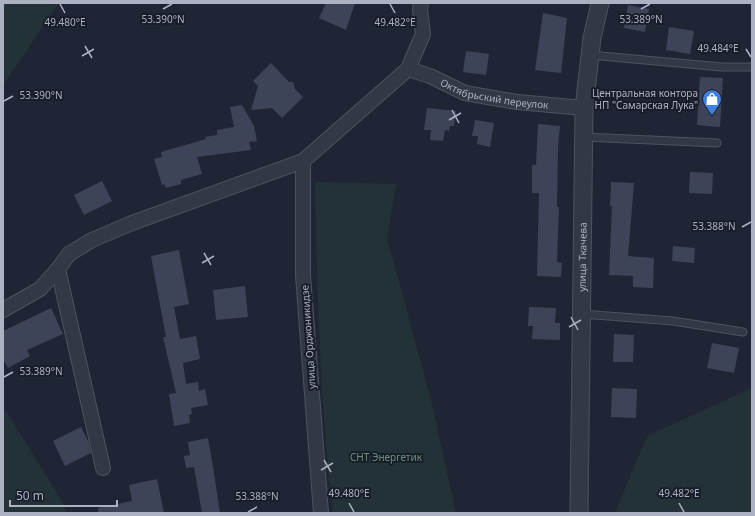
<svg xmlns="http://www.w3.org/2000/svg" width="755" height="516" font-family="'Noto Sans',sans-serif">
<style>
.green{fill:#233237}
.building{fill:#3e4458}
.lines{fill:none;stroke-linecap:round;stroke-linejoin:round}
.service-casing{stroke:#4e5261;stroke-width:9}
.minor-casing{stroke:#4e5261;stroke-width:16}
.tertiary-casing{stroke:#4e5261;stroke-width:19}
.service{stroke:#333846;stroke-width:7}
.minor{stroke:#333846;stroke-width:14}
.tertiary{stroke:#333846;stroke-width:17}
.ticks{fill:none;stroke:#adb2c3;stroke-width:1.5}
.labels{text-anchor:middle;stroke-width:4;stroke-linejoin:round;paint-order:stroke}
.street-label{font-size:10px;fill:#adb2c3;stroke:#191d2a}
.poi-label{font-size:10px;fill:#adb2c3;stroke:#191d2a;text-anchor:end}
.park-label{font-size:10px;fill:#679278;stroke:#191d2a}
.ticks-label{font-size:10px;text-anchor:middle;fill:#adb2c3;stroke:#191d2a;stroke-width:4;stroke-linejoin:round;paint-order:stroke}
</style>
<rect width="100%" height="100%" fill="#202535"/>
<!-- green -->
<path class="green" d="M3 3H59L3 85Z
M315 182 396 184 387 238 431 400 456 513H333C320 403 317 292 315 182Z
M752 388V513H615L647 436Z
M3 406 62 501 67 513H3Z"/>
<!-- building -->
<path class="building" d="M326 3H355L346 30 319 18Z
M628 5 649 9 645 32 624 28Z
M543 13 567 18 561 73 535 70Z
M669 27 694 31 690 54 666 50Z
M466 51 489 54 486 75 463 72Z
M271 63 289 82H293L295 89 303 97 282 118 272 108 251 110 258 86 253 81Z
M700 77 723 78 720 127 697 125Z
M242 105 254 126 257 141 249 142 251 150 197 157 202 174 181 180V184L166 188 164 184 162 185 154 159 162 157 161 152 206 139 205 137 217 135V130L234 127 230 107Z
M427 108 456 111 454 126H450L449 131 445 130 443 141 430 140 431 130H424Z
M475 120 494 123 490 147 477 144 478 136H472Z
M538 124 560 126 558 146 557 207H559L557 262 562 263 561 277 537 276 539 193H532V165H536Z
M690 172 713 173 712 194 689 193Z
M102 181 112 201 84 215 74 195Z
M611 182 634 183 628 256 654 258 653 288 633 287V276L609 275 612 206H610Z
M673 246 695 248 694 263 672 261Z
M179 250 189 304 174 307 180 339 196 336 200 359 183 363 186 384 198 382 199 391 205 389 208 405 191 408 192 414 189 415 190 423 174 426 169 394 176 393 163 337H166L151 256Z
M245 286 248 317 216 320 213 290Z
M529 307 556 308 555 323H560V340L532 339 533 326H528Z
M51 308 63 334 27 350 30 356 8 368 3 359V331Z
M614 334 634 335 633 362H613Z
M712 343 739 348 734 373 707 368Z
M612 388 637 389 636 418 611 417Z
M81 427 89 443 91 453 65 466 53 441Z
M208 438 213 467 220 513H202L194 467 186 468 184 456 190 455 188 442Z
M157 479 164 513H98V508L132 501 129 485Z"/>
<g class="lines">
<defs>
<path id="service" d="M590 55 722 67H752
M584 137 717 143
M582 314 673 321 743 332"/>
<g id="minor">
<path id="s1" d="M408 69 430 76 465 93 517 102 584 108"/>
<path d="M3 310 40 289 58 269"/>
<path d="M103 468 58 269 69 254 92 240 132 223 303 161"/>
<path d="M321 513 303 275V161L408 69 423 34 420 10 421 3"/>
</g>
<g id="tertiary">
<path id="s2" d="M579 513 584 108 592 38 600 3"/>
</g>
</defs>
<!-- service casing -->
<use href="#service" class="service-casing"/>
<!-- minor casing -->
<use href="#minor" class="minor-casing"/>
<!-- tertiary casing -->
<use href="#tertiary" class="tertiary-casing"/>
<!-- service -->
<use href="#service" class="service"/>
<!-- minor -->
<use href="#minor" class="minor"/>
<!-- tertiary -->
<use href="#tertiary" class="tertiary"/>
</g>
<!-- ticks -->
<path class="ticks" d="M60 4 65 13M390 4 395 13M163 9 172 4M641 9 650 4M85 46 92 58M746 49 751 57M82 56 94 49M4 101 13 96M452 110 459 123M449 120 461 113M742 227 751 222M204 253 211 265M202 263 214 256M571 317 578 330M569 327 581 320M4 377 13 372M324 460 331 472M321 470 333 463M349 503 354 512M679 503 684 512M248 512 257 507"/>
<!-- icons -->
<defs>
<symbol id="shop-pin" viewBox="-11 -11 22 30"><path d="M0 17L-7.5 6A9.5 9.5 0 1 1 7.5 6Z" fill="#3f7fe0" stroke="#191d2a"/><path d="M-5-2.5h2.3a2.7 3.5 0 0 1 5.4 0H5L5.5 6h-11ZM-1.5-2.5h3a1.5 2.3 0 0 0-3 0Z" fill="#fff"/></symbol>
</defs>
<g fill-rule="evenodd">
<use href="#shop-pin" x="701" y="88" width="22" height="30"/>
</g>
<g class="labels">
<!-- street labels -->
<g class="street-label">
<text dy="4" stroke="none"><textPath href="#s1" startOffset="91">Октябрьский переулок</textPath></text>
<text dy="4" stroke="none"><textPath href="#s2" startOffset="256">улица Ткачева</textPath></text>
<text transform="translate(308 337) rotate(-94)" y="4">улица Орджоникидзе</text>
</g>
<!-- poi labels -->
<g class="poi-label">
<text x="698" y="97">Центральная контора<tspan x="698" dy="12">НП "Самарская Лука"</tspan></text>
</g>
<!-- park labels -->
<g class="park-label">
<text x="386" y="461">СНТ Энергетик</text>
</g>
</g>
<g class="ticks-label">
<text x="163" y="23">53.390°N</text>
<text x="641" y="23">53.389°N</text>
<text x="65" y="26">49.480°E</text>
<text x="395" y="26">49.482°E</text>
<text x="718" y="52">49.484°E</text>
<text x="41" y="99">53.390°N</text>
<text x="714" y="230">53.388°N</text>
<text x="41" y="375">53.389°N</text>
<text x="349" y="497">49.480°E</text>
<text x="679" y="497">49.482°E</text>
<text x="257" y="500">53.388°N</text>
</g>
<!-- border -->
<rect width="755" height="516" fill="none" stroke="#adb2c3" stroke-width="8"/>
<!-- scale -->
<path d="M10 500v6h107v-6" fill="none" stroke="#adb2c3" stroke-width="2"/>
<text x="16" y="500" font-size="12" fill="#adb2c3" stroke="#191d2a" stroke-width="3" paint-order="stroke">50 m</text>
</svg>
